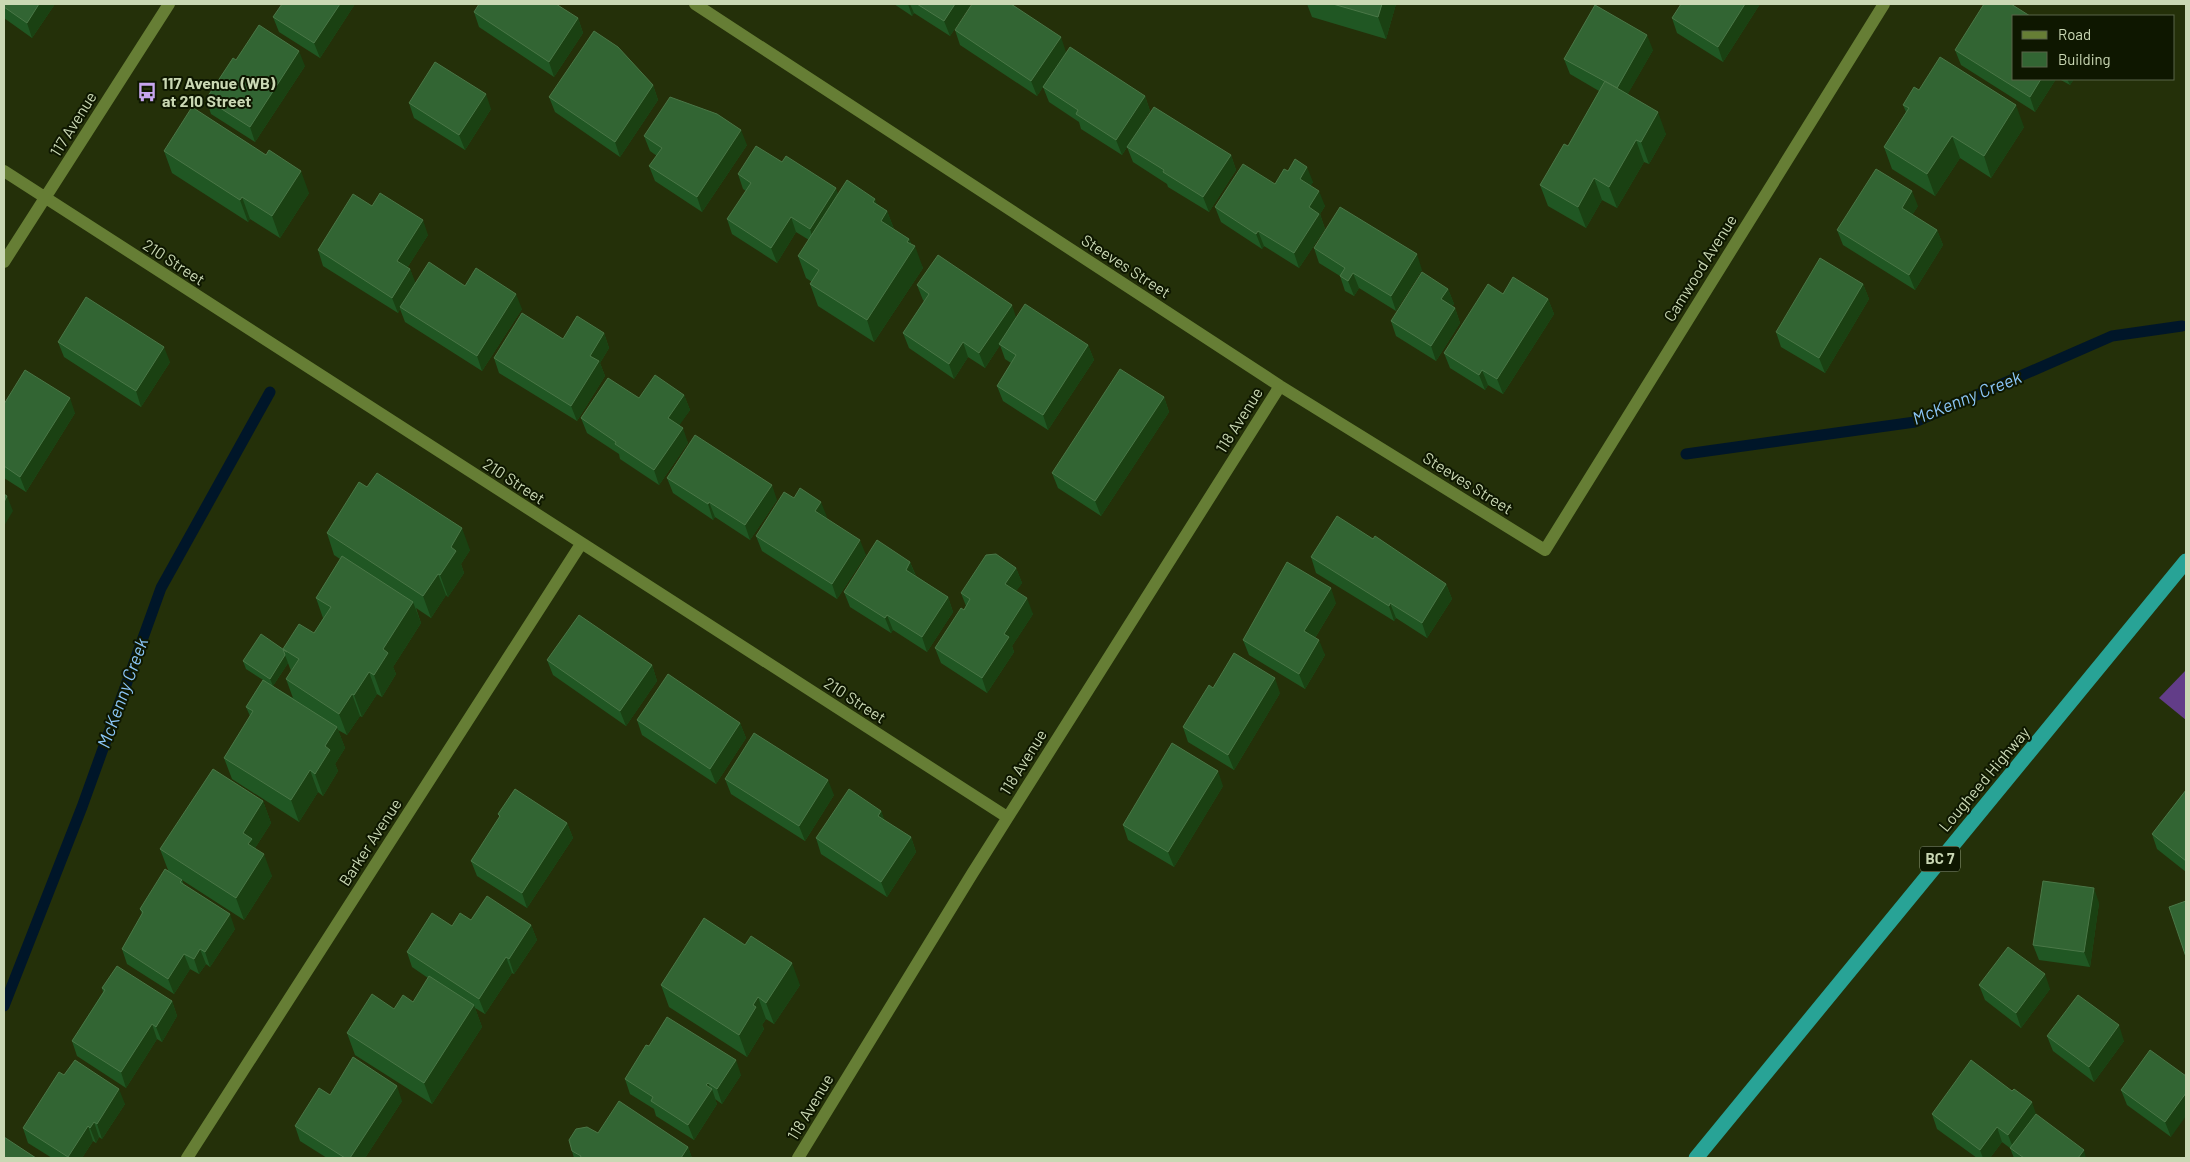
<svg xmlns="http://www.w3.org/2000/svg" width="2190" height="1162" font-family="Barlow,sans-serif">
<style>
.forest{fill:#623d88}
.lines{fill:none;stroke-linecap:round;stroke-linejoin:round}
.stream{stroke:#001629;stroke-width:11}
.minor{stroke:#667e35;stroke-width:12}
.highway{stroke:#28a396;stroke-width:15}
.wall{fill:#205723;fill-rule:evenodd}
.shaded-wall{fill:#1a4112}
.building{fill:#326533;stroke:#4a7747}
.labels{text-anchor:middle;stroke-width:4;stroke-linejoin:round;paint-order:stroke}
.shield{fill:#0e1700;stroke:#929e7e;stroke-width:1}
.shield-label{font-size:15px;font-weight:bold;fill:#cad8b4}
.poi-label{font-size:16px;font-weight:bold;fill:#cad8b4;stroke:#0e1700;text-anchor:start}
.street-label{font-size:16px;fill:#cad8b4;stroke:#0e1700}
.water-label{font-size:18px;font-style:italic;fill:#8bc6f7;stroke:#0e1700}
</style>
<rect width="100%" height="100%" fill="#243009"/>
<!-- forest -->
<path class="forest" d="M2186 670V720L2159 698Z"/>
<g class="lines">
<!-- stream -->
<path class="stream" d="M1686 454 1915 422 2112 336 2182 326
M4 1006 82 807 161 588 270 392"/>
<!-- minor -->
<path class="minor" d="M695 4 1280 386 1545 550 1884 4
M4 171 1007 817
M4 262 169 4
M187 1158 581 544
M798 1158 972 874 1280 386"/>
<!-- highway -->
<path class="highway" d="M1696 1158 2186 561"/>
</g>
<!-- wall -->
<path class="wall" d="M4 4H55L32 38 4 18Z
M355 4 320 58 279 32 273 17Z
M894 4H971L950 36 914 13 912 16Z
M1307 4H1396L1386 39 1312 17Z
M1681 4H1760L1723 62 1677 33 1672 18Z
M474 12 578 18 583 33 554 77 479 27Z
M955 30 1066 52 1037 96 960 45Z
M1653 50 1627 95 1666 134 1649 164 1644 162 1617 208 1602 200 1586 228 1548 206 1540 185 1568 146 1599 91 1570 74 1564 59Z
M1955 50 2014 79H2056L2035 112 1961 65Z
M305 66 255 142 211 114 206 99Z
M2059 79H2074L2070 85Z
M653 85 658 100 620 157 555 112 549 97Z
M1043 87 1145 96 1150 111 1122 155 1081 129 1079 122 1049 102Z
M1919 90 2024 127 1991 178 1960 158 1935 196 1892 169 1884 147 1906 112 1903 105Z
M409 103 491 109 465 150 414 118Z
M644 136 747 145 702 212 655 181 649 166 657 156 650 151Z
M1127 147 1231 155 1236 170 1209 212 1168 187 1167 184 1133 162Z
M164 151 309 193 280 238 250 219 248 222 172 173Z
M782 162 838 194 877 204 887 211 894 229 909 239 923 268 874 342 818 306 810 284 812 282 806 278 798 256 809 240 796 232 777 263 732 234 727 219 746 191 743 189 738 174Z
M1288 171 1313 182 1310 186 1325 206 1320 214 1325 229 1299 268 1264 246 1262 249 1221 222 1215 207 1275 184Z
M372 206 428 235 407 268 410 269 415 283 465 286 522 309 482 371 405 322 400 309 398 313 323 266 318 250Z
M1918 206 1912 215 1937 230 1943 245 1915 290 1843 245 1837 230Z
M1314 248 1422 270 1396 311 1359 288 1354 296 1345 291 1340 276 1319 263Z
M1863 284 1869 299 1825 373 1781 347 1776 332Z
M917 285 1016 318 1088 345 1094 360 1048 430 1003 401 997 386 1011 363 1005 359 1000 345 985 368 968 357 954 379 909 348 903 333 924 301 923 300Z
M1448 289 1454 304 1452 306 1455 308 1460 323 1436 361 1396 336 1391 321Z
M1503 294 1548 299 1554 314 1503 394 1488 385 1485 390 1450 368 1444 353Z
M604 333 609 348 600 363 605 376 577 421 499 373 494 358 563 339Z
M58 342 170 362 141 407 64 357Z
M684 395 690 410 679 425 688 443 659 485 620 459 619 454 587 433 581 418 639 398Z
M1164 397 1169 412 1101 516 1058 488 1052 473Z
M4 404 75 413 26 492 4 478Z
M667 478 777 500 750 540 715 517 713 520 673 493Z
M367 487 470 550 461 564 464 573 448 597 446 595 431 618 416 608 421 623 393 667 396 674 382 697 377 694 362 717 360 716 347 735 338 730 345 748 335 764 338 771 323 796 318 792 299 822 232 779 224 758 250 716 246 707 263 680 246 669 243 661 283 649 314 633 323 618 316 598 340 559 334 555 327 533ZM288 663 291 671 286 679 293 698 273 686Z
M827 517 826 518 866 555 837 599 762 551 756 536Z
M1311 557 1446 584 1452 599 1427 638 1396 618 1394 621 1316 573Z
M910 562 916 576 948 597 953 612 927 652 893 630 891 633 850 607 844 592Z
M1016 568 1022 583 1016 591 1033 614 1012 646 1014 652 987 693 941 663 935 648 966 606 961 593Z
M1336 603 1315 638 1325 655 1305 689 1249 655 1243 640Z
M547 660 652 665 657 681 626 726 553 675Z
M1280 693 1234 770 1188 742 1183 727Z
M637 720 740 723 746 738 716 784 642 735Z
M725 779 834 795 805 841 731 794Z
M1223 786 1174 867 1128 840 1123 825Z
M2186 790V872L2157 849 2152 834Z
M263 801 271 823 255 848 272 876 244 920 182 880 184 885 235 929 210 967 206 964 199 974 190 969 174 994 127 964 122 949 142 914 140 909 168 870 160 849Z
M881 811 884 820 911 837 916 852 887 897 821 854 816 838Z
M498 814 567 823 573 838 527 908 477 876 471 861 500 817Z
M2099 903 2090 967 2039 960 2033 945Z
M471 920 531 925 537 940 514 974 512 973 485 1014 475 1008 482 1027 432 1104 355 1055 347 1033 394 1009 413 1002 428 978 412 967 407 952 452 926Z
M661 985H800L774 1024 766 1019 762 1025 764 1029 747 1057 669 1007Z
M1979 985 2050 989 2021 1028 1985 1000Z
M102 988 172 1001 177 1016 162 1042 157 1039 126 1088 77 1056 72 1041 103 992Z
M2047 1036 2124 1041 2094 1082 2053 1051Z
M649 1046 741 1075 722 1104 715 1099 717 1104 694 1140 656 1116 654 1109 630 1094 625 1079Z
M2150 1050 2171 1137 2127 1105 2121 1090Z
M64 1075 125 1104 102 1139 99 1137 96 1143 93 1141 82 1158H52L28 1143 23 1128Z
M330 1095 402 1101 365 1158H327L300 1141 295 1126Z
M1932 1114 2036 1115 2086 1158H2014L2010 1148 2002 1142 1990 1158H1977L1937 1129Z
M598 1133 688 1147 692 1158H574L572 1151Z"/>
<!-- shaded-wall -->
<path class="shaded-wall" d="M39 4H55L32 38 27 23Z
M340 4H355L320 58 314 43Z
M908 4H910L914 13 912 16Z
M955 4H971L950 36 944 21Z
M1382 4H1396L1386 39 1378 17Z
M1745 4H1760L1723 62 1718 47Z
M578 18 583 33 554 77 549 62Z
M1647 35 1653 50 1622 104 1617 89Z
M1061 37 1066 52 1037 96 1031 81Z
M299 51 305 66 255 142 250 127Z
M2041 79H2056L2035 112 2030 97Z
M2067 79H2074L2070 85Z
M653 85 658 100 620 157 615 142Z
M486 94 491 109 465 150 459 135Z
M1145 96 1150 111 1122 155 1116 140Z
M2016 105 2024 127 1991 178 1984 156Z
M1658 112 1666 134 1649 164 1641 142Z
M741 130 747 145 702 212 697 197Z
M1952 136 1960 158 1935 196 1927 174Z
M1636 140 1644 162 1617 208 1609 187Z
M1231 155 1236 170 1209 212 1203 197Z
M1307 167 1313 182 1305 194 1300 179Z
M301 171 309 193 280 238 272 216Z
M1594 178 1602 200 1586 228 1578 207Z
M836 188 841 203 815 245 810 229Z
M1319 191 1325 206 1320 214 1325 229 1299 268 1294 253 1309 207Z
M1912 191 1918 206 1907 223 1902 208Z
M242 197 250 219 248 222 240 200Z
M875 199 882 218 887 211 895 232 889 242 873 202Z
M791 217 796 232 777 263 771 248Z
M423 220 428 235 402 276 397 261Z
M1937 230 1943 245 1915 290 1909 275Z
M1258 231 1264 246 1262 249 1256 234Z
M909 239 913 250 915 246 923 268 874 342 867 320Z
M1417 254 1422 270 1396 311 1391 296Z
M410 269 416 284 400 307V309L398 313 392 298Z
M1353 273 1359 288 1354 296 1348 281Z
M1863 284 1869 299 1825 373 1819 358Z
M1448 289 1454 304 1447 314 1441 299Z
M516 294 522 309 482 371 477 356Z
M1548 299 1554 314 1503 394 1497 379Z
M1012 305 1017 320 999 344 1000 345 985 368 979 353Z
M1455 308 1460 323 1436 361 1431 346Z
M604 333 609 348 600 363 605 376 577 421 571 406 590 356Z
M963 342 968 357 954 379 949 364Z
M1088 345 1094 360 1048 430 1043 415Z
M164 347 170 362 141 407 136 391Z
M1482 370 1488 385 1485 390 1479 375Z
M684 395 690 410 674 433 668 418Z
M1164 397 1169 412 1101 516 1095 501Z
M70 398 75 413 26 492 20 477Z
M683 428 688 443 659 485 654 470Z
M772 485 777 500 750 540 745 525Z
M7 496 13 511 4 526V502Z
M709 502 715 517 713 520 708 504Z
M821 502 827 517 820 526 815 511Z
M462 528 470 550 461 564 464 573 448 597 440 575 451 547Z
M860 540 866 555 837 599 832 584Z
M910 562 916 577 906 570Z
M1016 568 1022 583 1011 599 1005 584Z
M438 574 446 595 431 618 423 596Z
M1446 584 1452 599 1427 638 1422 623Z
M1331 588 1336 603 1310 646 1304 631Z
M948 597 953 612 927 652 922 637Z
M1027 598 1033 614 1012 646 1014 652 987 693 982 678 1004 634Z
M413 602 421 623 393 667 396 674 382 697 374 675 383 649Z
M1390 603 1396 618 1394 621 1389 606Z
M887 615 893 630 891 633 885 618Z
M1319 640 1325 655 1305 689 1299 674Z
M285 655 288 663 273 686 270 679Z
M652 665 657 681 626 726 620 711Z
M369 672 377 694 362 717 354 695Z
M1275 678 1280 693 1234 770 1228 755Z
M352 694 360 716 347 735 339 714Z
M740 723 746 738 716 784 710 769Z
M337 727 345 748 335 764 338 771 323 796 315 774 325 746Z
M310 770 318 792 299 822 291 800Z
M1218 771 1223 786 1174 867 1168 852Z
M828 780 834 795 805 841 799 826Z
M263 801 271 823 255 848 260 860 256 866 243 833Z
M881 811 887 826 878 816Z
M567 823 573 838 527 908 522 893Z
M911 837 916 852 887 897 881 882Z
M264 854 272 876 244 920 236 898Z
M2094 888 2099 903 2090 967 2084 952Z
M230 914 235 929 210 967 205 952Z
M531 925 537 940 514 974 509 959Z
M200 949 206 964 199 974 194 959Z
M184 954 190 969 174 994 168 979Z
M506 957 512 973 485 1014 479 999Z
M792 963 800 985 774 1024 766 1003Z
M2045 974 2050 989 2021 1028 2016 1013Z
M758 997 766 1019 762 1025 764 1029 747 1057 739 1035 753 1005Z
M172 1001 177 1016 162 1042 156 1027Z
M474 1005 482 1027 432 1104 424 1083Z
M152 1024 157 1039 126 1088 121 1072Z
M2119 1025 2124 1041 2094 1082 2089 1067Z
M736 1060 741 1075 722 1104 717 1089Z
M708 1083 711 1090 712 1089 717 1104 694 1140 688 1125 706 1085Z
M397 1086 402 1101 365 1158H350Z
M119 1089 125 1104 102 1139 97 1124Z
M2186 1093V1116L2171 1137 2165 1122Z
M2032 1102 2037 1117 2014 1150 2008 1135Z
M94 1122 99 1137 96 1143 90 1128Z
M88 1126 93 1141 82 1158H68V1157Z
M1997 1127 2002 1142 1990 1158H1983L1980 1150Z
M688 1147 692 1158H681Z
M2084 1150 2086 1158H2078Z"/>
<!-- building -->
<path class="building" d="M4 4H39L27 23 4 7Z
M282 4H340L314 43 273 17Z
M479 4H556L578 18 549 62 474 12Z
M917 4H955L944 21Z
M972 4H1011L1061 37 1031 81 955 30Z
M1333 4H1382L1378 17Z
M1681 4H1745L1718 47 1672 18Z
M1984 4H2011L2030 16H2014V79H2041L2030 97 1955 50Z
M1595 5 1647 35 1617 88 1564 59Z
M259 25 299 51 250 127 206 99 233 58 236 60Z
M594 31 618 47 653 85 615 142 549 97Z
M1070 47 1145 96 1116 140 1076 114 1078 110 1043 87Z
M1940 57 2016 105 1984 156 1952 136 1927 174 1884 147 1909 108 1903 105 1914 87 1919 90Z
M435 62 486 94 459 135 409 103Z
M1605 81 1658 112 1641 142 1636 140 1609 187 1594 178 1578 207 1540 185 1564 144 1568 146Z
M670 97 717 114 741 130 697 197 649 166 662 148 644 136Z
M192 107 266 155 269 150 301 171 272 216 242 197 240 200 164 151Z
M1154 107 1231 155 1203 197 1163 172 1164 170 1127 147Z
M756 146 782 162 786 156 836 188 810 229 791 217 771 248 727 219 751 183 738 174Z
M1295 159 1307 167 1300 179 1319 191 1309 207 1319 214 1294 253 1258 231 1256 234 1215 207 1243 164 1275 184 1284 169 1288 171Z
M1876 169 1912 191 1902 208 1937 230 1909 275 1837 230Z
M847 180 875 199 873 202 887 211 881 221 909 239 907 242 915 246 867 320 810 284 819 270 798 256Z
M380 193 423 220 397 261 410 269 392 298 318 250 353 194 372 206Z
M1340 207 1417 254 1391 296 1353 273 1348 281 1340 276 1345 268 1314 248Z
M938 255 1012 305 979 353 963 342 949 364 903 333 929 294 917 285Z
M1820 258 1863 284 1819 358 1776 332Z
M429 262 465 286 476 268 516 294 477 356 400 307Z
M1422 272 1448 289 1441 299 1455 308 1431 346 1391 321Z
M1513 277 1548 299 1497 379 1482 370 1479 375 1444 353 1488 284 1503 294Z
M86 297 164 347 136 391 58 342Z
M1025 304 1088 345 1043 415 997 386 1016 355 999 344Z
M522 313 563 339 577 316 604 333 590 356 599 361 571 406 494 358Z
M1120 369 1164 397 1095 501 1052 473Z
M25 370 70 398 20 477 4 466V404Z
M655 375 684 395 668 418 683 428 654 470 615 444 616 442 581 418 608 378 639 398Z
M695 435 772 485 745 525 709 502 708 504 667 478Z
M377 473 462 528 451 547 456 551 440 575 438 574 423 596 327 533 359 482 367 487Z
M800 488 821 502 815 511 860 540 832 584 756 536 784 492 794 498Z
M4 494 7 496 4 502Z
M1337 516 1373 539 1375 536 1446 584 1422 623 1390 603 1389 606 1311 557Z
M877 540 910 562 906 570 948 597 922 637 887 615 885 618 844 592Z
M996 554 1016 568 1005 584 1027 598 1004 634 1009 637 982 678 935 648 961 608 964 610 970 599 961 593 986 555Z
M342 556 413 602 383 649 388 653 374 675 369 672 354 695 352 694 339 714 286 679 299 659 283 649 299 624 314 633 331 607 316 598Z
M1287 562 1331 588 1304 631 1319 640 1299 674 1243 640Z
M579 615 652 665 620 711 547 660Z
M261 634 287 652 283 649 285 655 270 679 243 661Z
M1234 653 1275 678 1228 755 1183 727 1209 685 1213 688Z
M668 674 740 723 710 769 637 720Z
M263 680 337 727 325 746 330 750 315 774 310 770 291 800 224 758 253 711 246 707Z
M754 733 828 780 799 826 725 779Z
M1172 743 1218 771 1168 852 1123 825Z
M213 769 263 801 243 833 252 839 248 844 264 854 236 898 160 849Z
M515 789 567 823 522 893 471 861 500 816 498 814Z
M849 789 881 811 878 816 911 837 881 882 816 838Z
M2186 790V861L2152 834Z
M165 869 182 880 180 882 230 914 205 952 200 949 194 959 184 954 168 979 122 949 143 912 140 909Z
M2043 881 2094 888 2084 952 2033 945Z
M487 896 531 925 509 959 506 957 479 999 407 952 432 913 452 926 460 913 471 920Z
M2186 901V957L2169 907Z
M704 918 745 945 751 936 792 963 766 1003 758 997 753 1005 756 1007 739 1035 661 985Z
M2008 947 2045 974 2016 1013 1979 985Z
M117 966 172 1001 156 1027 152 1024 121 1072 72 1041 105 990 102 988Z
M429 976 474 1005 424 1083 347 1033 372 994 394 1009 403 995 413 1002Z
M2078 995 2119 1025 2089 1067 2047 1036Z
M667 1017 736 1060 717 1089 708 1083 706 1085 712 1089 688 1125 651 1101 653 1097 625 1079 646 1045 649 1046Z
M2150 1050 2186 1076V1093L2165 1122 2121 1090Z
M353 1057 397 1086 350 1158H345L295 1126 319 1088 330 1095Z
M75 1060 119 1089 97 1124 94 1122 90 1128 88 1126 68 1157 23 1128 59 1072 64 1075Z
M1971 1060 2012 1091 2014 1089 2032 1102 2008 1135 1997 1127 1980 1150 1932 1114Z
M619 1101 688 1147 681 1158H580L581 1156 572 1151 569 1140 576 1129 587 1127 598 1133Z
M2036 1114 2084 1150 2078 1158H2024L2010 1148Z
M4 1137 36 1158H4Z"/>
<!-- icons -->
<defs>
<symbol id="bus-bare" viewBox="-9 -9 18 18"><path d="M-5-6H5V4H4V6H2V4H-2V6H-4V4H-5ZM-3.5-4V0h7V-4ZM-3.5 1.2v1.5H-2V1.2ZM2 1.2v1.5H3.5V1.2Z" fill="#c7a6ef" stroke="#0e1700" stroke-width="2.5" paint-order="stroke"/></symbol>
</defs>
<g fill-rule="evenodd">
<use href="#bus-bare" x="133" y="78" width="28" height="28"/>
</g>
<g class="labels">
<!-- shield labels -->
<rect class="shield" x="1920" y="846.5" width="40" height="25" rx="4"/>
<g class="shield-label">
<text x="1940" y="864">BC 7</text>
</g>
<!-- poi labels -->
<g class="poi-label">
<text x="162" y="89">117 Avenue (WB)<tspan x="162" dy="18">at 210 Street</tspan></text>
</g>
<!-- street labels -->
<g class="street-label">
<text transform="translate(73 124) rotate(-58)" y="6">117 Avenue</text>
<text transform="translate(174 262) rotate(33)" y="6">210 Street</text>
<text transform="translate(1126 266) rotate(33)" y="6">Steeves Street</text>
<text transform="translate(1700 268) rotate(-58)" y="6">Camwood Avenue</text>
<text transform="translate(1239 420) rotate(-58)" y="6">118 Avenue</text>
<text transform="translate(514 481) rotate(33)" y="6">210 Street</text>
<text transform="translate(1468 483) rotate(32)" y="6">Steeves Street</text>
<text transform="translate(855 700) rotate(33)" y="6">210 Street</text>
<text transform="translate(1023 762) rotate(-58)" y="6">118 Avenue</text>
<text transform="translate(1984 779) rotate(-50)" y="6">Lougheed Highway</text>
<text transform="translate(370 842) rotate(-57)" y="6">Barker Avenue</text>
<text transform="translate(810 1107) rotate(-59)" y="6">118 Avenue</text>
</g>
<!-- water labels -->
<g class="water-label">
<text transform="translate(1967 398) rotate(-22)" y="6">McKenny Creek</text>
<text transform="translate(123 693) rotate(-70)" y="6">McKenny Creek</text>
</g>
</g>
<!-- border -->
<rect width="2190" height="1162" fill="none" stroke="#cad8b4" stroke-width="10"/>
<!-- legend -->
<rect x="2012" y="15" width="162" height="65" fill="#0e1700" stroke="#596448"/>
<rect x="2022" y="31" width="25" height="8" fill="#667e35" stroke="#596448"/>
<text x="2058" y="40" font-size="15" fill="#cad8b4">Road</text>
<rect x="2022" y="52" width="25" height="15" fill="#326533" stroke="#596448"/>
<text x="2058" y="65" font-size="15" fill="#cad8b4">Building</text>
</svg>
